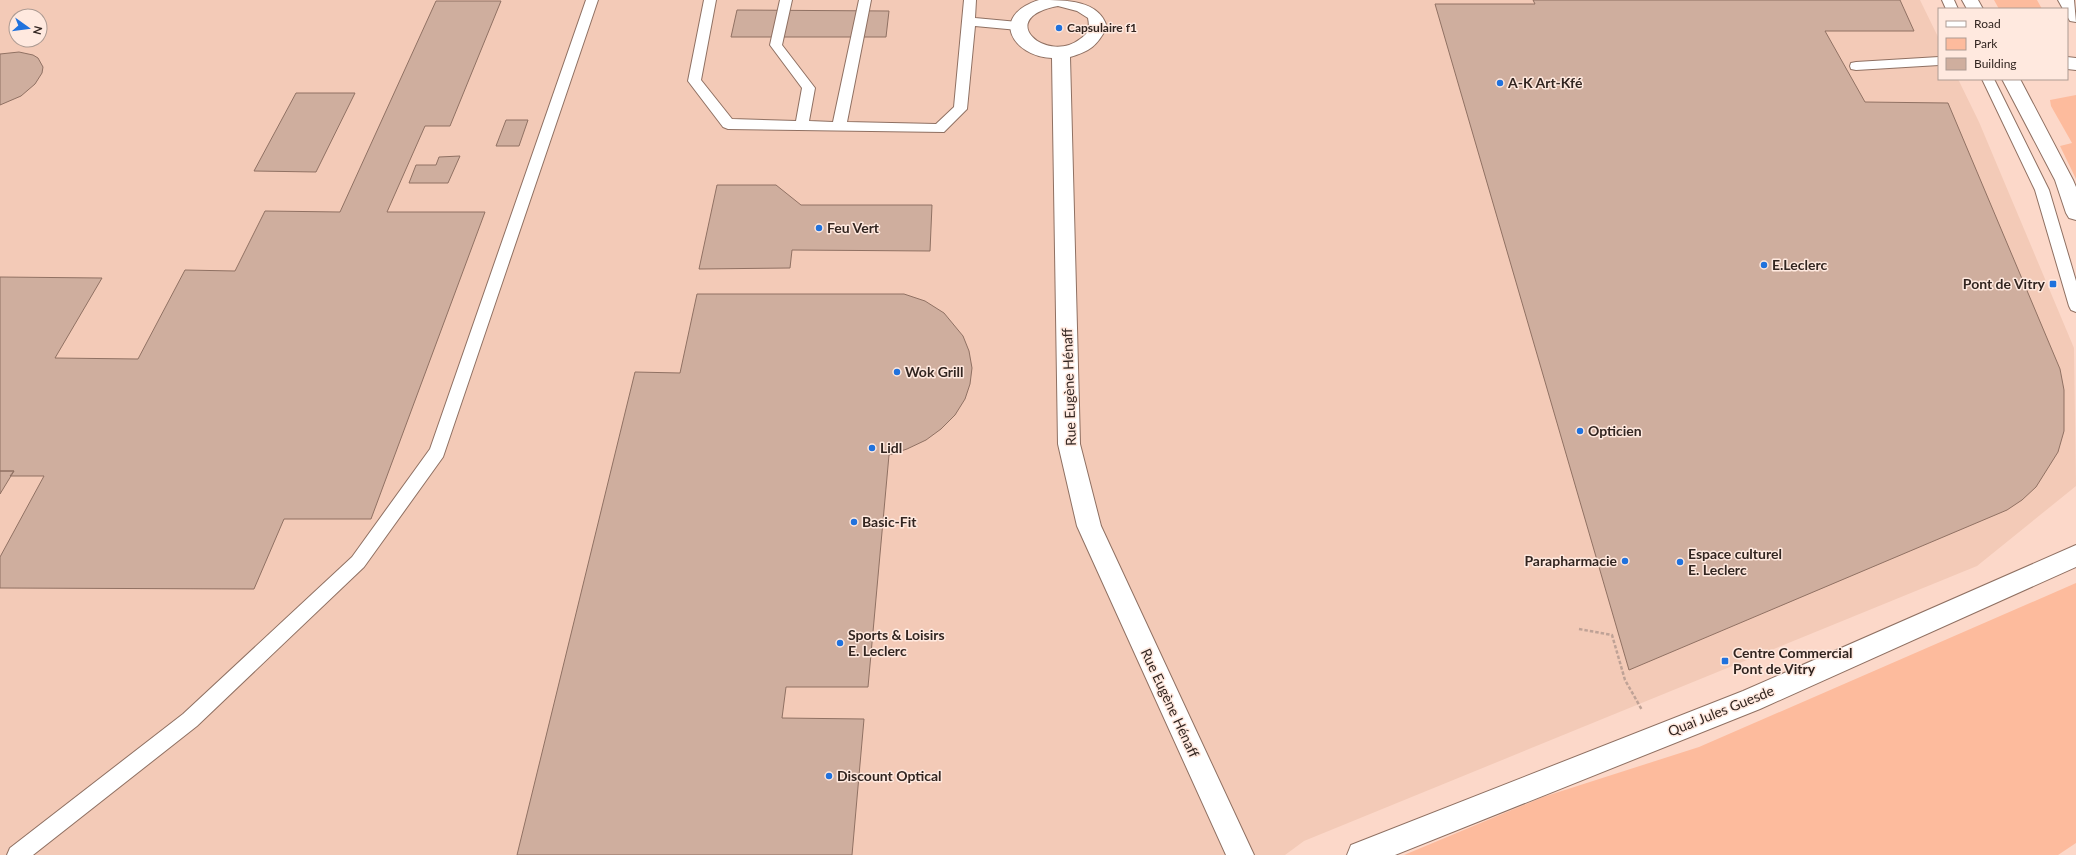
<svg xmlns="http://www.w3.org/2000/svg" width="2076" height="855" font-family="Lato,sans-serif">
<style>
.built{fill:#f3cab7;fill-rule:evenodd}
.green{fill:#fdbb9d}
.building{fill:#cfae9e;stroke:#907163}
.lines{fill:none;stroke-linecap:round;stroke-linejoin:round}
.service-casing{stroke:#8f7062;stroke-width:2}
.minor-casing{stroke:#8f7062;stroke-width:2}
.secondary-casing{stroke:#8f7062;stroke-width:2}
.path{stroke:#bfa296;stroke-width:2.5;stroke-dasharray:3.5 2;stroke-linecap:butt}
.service{fill:#fff;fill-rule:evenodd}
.minor{fill:#fff;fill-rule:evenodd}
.secondary{fill:#fff;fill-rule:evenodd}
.poi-dot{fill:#2072dd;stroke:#ffe9df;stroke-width:1.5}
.labels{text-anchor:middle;stroke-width:3;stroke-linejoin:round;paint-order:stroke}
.far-poi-label{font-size:12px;font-weight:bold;fill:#322520;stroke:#ffe9df;text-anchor:start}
.poi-label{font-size:14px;font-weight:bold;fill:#322520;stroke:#ffe9df;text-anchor:start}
.street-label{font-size:14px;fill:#322520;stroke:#ffe9df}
</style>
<rect width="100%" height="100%" fill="#fcd8c9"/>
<!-- built -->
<path class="built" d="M0 0H1920L1939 39V79H1958L1979 122 2074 348 2076 486 1977 566 1304 841 1285 855H0ZM16 16H40V40H16Z"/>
<!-- green -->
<path class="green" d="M1994 0H2037L2042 9H1999Z
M2076 95V179L2060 146 2072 143 2051 106 2050 100Z
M2076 583V843L2058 855H1404L1543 797 1699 747Z"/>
<!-- building -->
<path class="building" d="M1533 0H1900L1914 31H1825L1865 102 1948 103 2060 369 2064 390V431L2058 452 2036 487 2022 500 2007 510 1629 670 1435 4H1535Z
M436 1H501L450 126H425L387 212H485L371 519H284L254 589 0 588V557L44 476H10L14 471H0V277L102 278 55 358 138 359 185 270 235 271 265 211 340 212Z
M737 10 889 11 886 37H731Z
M19 52 33 55 38 58 43 67 42 73 35 84 21 96 0 105V54Z
M296 93H355L316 172 254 171Z
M506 120H528L519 146H496Z
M460 156 448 183H409L416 165H436L439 157Z
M717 185H776L801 205H932L930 251 792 250 790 268 699 269Z
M697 294H904L925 301 944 313 963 336 969 351 972 368 970 384 965 399 955 415 941 429 926 440 907 449 889 455 868 687H786L782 718 864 719 852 855H517L635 372 680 373Z
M0 471H14L0 494Z"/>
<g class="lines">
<defs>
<path id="service" d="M586 0H598L443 457 364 567 197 726 33 855H7L10 848 183 714 352 557 430 449Z
M704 0H716L701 80 732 119 796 121 802 88 770 45 780 0H792L782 45 815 88 809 121 833 122 859 0H871L847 122 936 124 954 107 964 0H976L975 18 1019 22 1025 26 1019 30 975 26 967 109 944 132 728 129 723 127 688 81Z
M1942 0H1954L1958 9H1946Z
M1939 57V65L1856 70 1851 69 1850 66 1851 63 1856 62Z
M1982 79H1994L2049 190 2076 281V312L2071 310 2069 306 2035 190Z"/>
<path id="minor" d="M1039 0C1067 0 1099 0 1107 27 1097 46 1090 51 1070 57L1080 444 1101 526 1254 855H1226L1077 526 1058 444 1052 58C1012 56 989 16 1039 0ZM1058 6 1077 11 1088 18C1090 28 1089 33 1080 39 1047 65 993 18 1058 6Z
M2067 57 2076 58V70L2067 69Z"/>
<path id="secondary" d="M1962 0H1978L1983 9H1967Z
M2058 0H2074L2076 22 2070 21 2067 16V9H2063Z
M2002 79H2020L2073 180 2076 187V220L2069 218 2066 213 2055 180Z
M2076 545V567L1760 709 1395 855H1347L1351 845 1743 691Z"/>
</defs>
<!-- service casing -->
<use href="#service" class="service-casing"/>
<!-- minor casing -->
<use href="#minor" class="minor-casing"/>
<!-- secondary casing -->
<use href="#secondary" class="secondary-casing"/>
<!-- path -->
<path class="path" d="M1579 629 1612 635 1625 680 1642 710"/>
<!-- service -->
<use href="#service" class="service"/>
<!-- minor -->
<use href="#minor" class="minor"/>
<!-- secondary -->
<use href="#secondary" class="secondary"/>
</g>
<!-- markers -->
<g class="poi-dot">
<circle cx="1059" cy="28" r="4"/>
<circle cx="1500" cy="83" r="4"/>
<circle cx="819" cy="228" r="4"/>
<circle cx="1764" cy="265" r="4"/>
<rect x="2049" y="280" width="8" height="8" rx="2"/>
<circle cx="897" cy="372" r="4"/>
<circle cx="1580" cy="431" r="4"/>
<circle cx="872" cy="448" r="4"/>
<circle cx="854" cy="522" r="4"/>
<circle cx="1625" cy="561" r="4"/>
<circle cx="1680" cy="562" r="4"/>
<circle cx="840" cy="643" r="4"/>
<rect x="1721" y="657" width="8" height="8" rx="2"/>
<circle cx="829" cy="776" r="4"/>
</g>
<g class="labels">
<!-- far-poi labels -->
<g class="far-poi-label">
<text x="1067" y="32">Capsulaire f1</text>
</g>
<!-- poi labels -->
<g class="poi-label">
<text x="1508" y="88">A-K Art-Kfé</text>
<text x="827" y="233">Feu Vert</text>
<text x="1772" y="270">E.Leclerc</text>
<text x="2045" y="289" text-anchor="end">Pont de Vitry</text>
<text x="905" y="377">Wok Grill</text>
<text x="1588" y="436">Opticien</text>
<text x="880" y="453">Lidl</text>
<text x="862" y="527">Basic-Fit</text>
<text x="1688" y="559">Espace culturel<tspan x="1688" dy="16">E. Leclerc</tspan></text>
<text x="1617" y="566" text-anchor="end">Parapharmacie</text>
<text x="848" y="640">Sports &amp; Loisirs<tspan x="848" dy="16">E. Leclerc</tspan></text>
<text x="1733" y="658">Centre Commercial<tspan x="1733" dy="16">Pont de Vitry</tspan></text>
<text x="837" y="781">Discount Optical</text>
</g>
<!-- street labels -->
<g class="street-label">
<text transform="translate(1069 387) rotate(-92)" y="5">Rue Eugène Hénaff</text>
<text transform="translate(1170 703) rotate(65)" y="5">Rue Eugène Hénaff</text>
<text transform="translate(1721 711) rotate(-22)" y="5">Quai Jules Guesde</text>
</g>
</g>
<!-- legend -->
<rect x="1938" y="8" width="130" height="72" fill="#ffe9df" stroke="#ad9b93"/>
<rect x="1946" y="21" width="20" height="6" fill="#ffffff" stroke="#ad9b93"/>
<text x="1974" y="28" font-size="12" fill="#322520">Road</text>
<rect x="1946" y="38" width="20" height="12" fill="#fdbb9d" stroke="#ad9b93"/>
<text x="1974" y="48" font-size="12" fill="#322520">Park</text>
<rect x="1946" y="58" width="20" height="12" fill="#cfae9e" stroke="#ad9b93"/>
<text x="1974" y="68" font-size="12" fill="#322520">Building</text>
<!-- north arrow -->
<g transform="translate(28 28) rotate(104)"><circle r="19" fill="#ffe9df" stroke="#ad9b93"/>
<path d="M0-3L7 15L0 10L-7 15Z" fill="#2072dd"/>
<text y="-6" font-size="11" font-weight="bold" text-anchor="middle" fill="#322520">N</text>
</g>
</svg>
